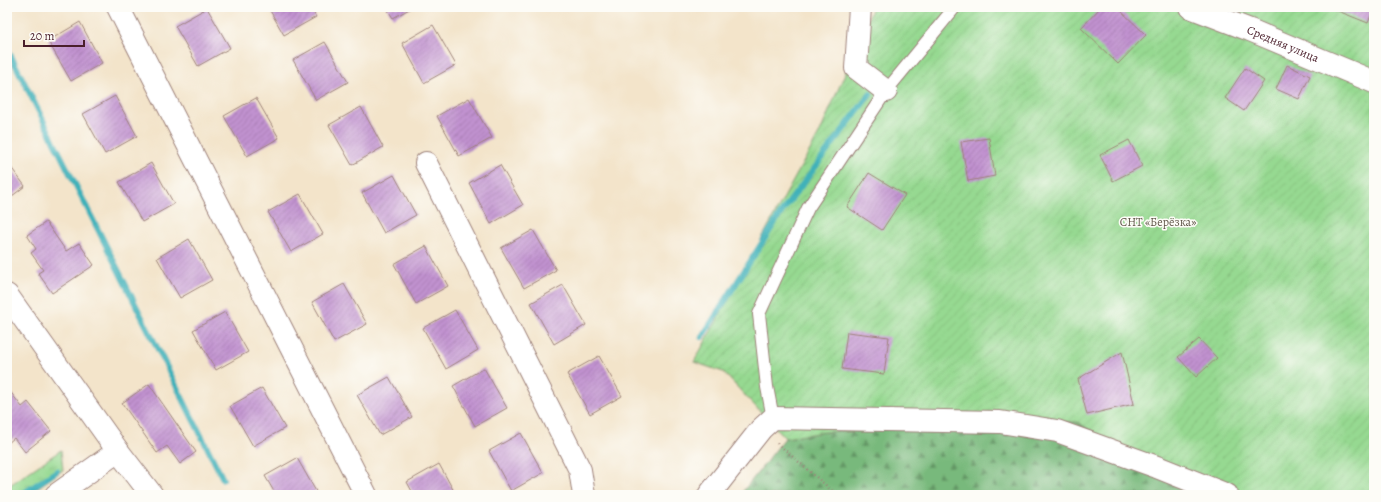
<svg xmlns="http://www.w3.org/2000/svg" width="1381" height="502" font-family="Alegreya,serif">
<style>
.grass{fill:url(#grass-tufts);stroke:#707c5e}
.forest{fill:url(#forest-firs);stroke:#616c53}
.garden{fill:url(#garden-furrows);stroke:#707c5e}
.lines{fill:none;stroke-linecap:round;stroke-linejoin:round}
.stream{stroke:#41b1b9;stroke-width:6}
.building{fill:url(#building-hatch)}
.service-casing{stroke:#9e827a;stroke-width:14}
.minor-casing{stroke:#9e827a;stroke-width:24}
.path{stroke:#9e827a;stroke-width:2.5;stroke-dasharray:1 3;stroke-linecap:butt}
.service{stroke:#fff;stroke-width:12}
.minor{stroke:#fff;stroke-width:22}
.labels{text-anchor:middle;stroke-width:3;stroke-linejoin:round;paint-order:stroke}
.street-label{font-size:12px;fill:#4a1f2b;stroke:#fdfcf7}
.park-label{font-size:12px;fill:#61574a;stroke:#fdfcf7}
</style>
<defs>
<pattern id="grass-tufts" width="24" height="20" patternUnits="userSpaceOnUse"><rect width="24" height="20" fill="#96d991"/><path d="M3 7l-1-3M5 7V3M7 7l1-3M15 17l-1-3M17 17v-4M19 17l1-3" fill="none" stroke="#83ba7d"/></pattern>
<pattern id="forest-firs" width="22" height="20" patternUnits="userSpaceOnUse"><rect width="22" height="20" fill="#78b97b"/><path d="M5 1l3.5 6h-7zM16 11l3.5 6h-7z" fill="#649665"/></pattern>
<pattern id="garden-furrows" width="10" height="10" patternUnits="userSpaceOnUse"><rect width="10" height="10" fill="#96d991"/><path d="M-1 1l2-2M0 10L10 0M9 11l2-2" fill="none" stroke="#83ba7d"/></pattern>
<pattern id="building-hatch" width="6" height="6" patternUnits="userSpaceOnUse"><rect width="6" height="6" fill="#c192d0"/><path d="M-1 1l2-2M0 6l6-6M5 7l2-2" fill="none" stroke="#9f77a9"/></pattern>
</defs>
<rect width="100%" height="100%" fill="#fdfcf7"/>
<filter id="ink" filterUnits="userSpaceOnUse"><feTurbulence type="fractalNoise" baseFrequency=".025" numOctaves="2"/><feDisplacementMap in="SourceGraphic" scale="8" xChannelSelector="R" yChannelSelector="G"/><feConvolveMatrix kernelMatrix="1 2 1 2 8 2 1 2 1" color-interpolation-filters="sRGB"/></filter>
<filter id="wash" filterUnits="userSpaceOnUse"><feTurbulence type="fractalNoise" baseFrequency=".012" numOctaves="4" result="noise"/><feDisplacementMap in="SourceGraphic" scale="16" xChannelSelector="R" yChannelSelector="G"/><feGaussianBlur stdDeviation="0.9" result="paint"/><feColorMatrix in="noise" values="0 0 0 0 0 0 0 0 0 0 0 0 0 0 0 0 0 1.4 0 .05"/><feComposite in="paint" operator="in"/></filter>
<g filter="url(#wash)">
<rect width="100%" height="100%" fill="#f3e4ca"/>
<!-- grass -->
<path class="grass" d="M61 450 63 470 27 495H7V487Z"/>
<!-- forest -->
<path class="forest" d="M1000 422H1077L1194 495H740L785 438 825 432Z"/>
<!-- garden -->
<path class="garden" d="M873 7H1374V495H1194L1077 422H1000L825 432 785 438 723 372 694 362 821 130Z"/>
<g class="lines">
<!-- stream -->
<path class="stream" d="M7 48 223 479
M702 337 781 213 870 94
M21 495 57 471"/>
</g>
<g id="blocks">
<!-- building -->
<path class="building" d="M268 7H310L316 17 284 35Z
M386 7H413L393 18Z
M1101 7H1117L1146 35 1118 64 1081 28Z
M1328 7H1374V8L1368 23Z
M207 8 230 48 198 66 175 26Z
M80 22 102 63 71 81 48 41Z
M433 25 456 65 424 83 402 43Z
M325 42 348 82 316 100 293 60Z
M1287 65 1310 76 1299 99 1276 89Z
M1245 68 1264 81 1244 111 1225 98Z
M115 96 137 136 105 154 83 114Z
M256 98 279 138 247 156 224 116Z
M469 98 492 138 459 156 437 116Z
M361 107 383 147 352 165 329 125Z
M989 138 995 176 968 181 961 142Z
M1129 140 1142 166 1113 181 1100 155Z
M7 162 25 186 7 200Z
M151 163 174 204 142 222 119 182Z
M500 165 523 205 491 224 469 183Z
M869 173 905 195 882 230 847 207Z
M394 175 416 215 384 233 362 193Z
M300 194 323 234 291 252 268 212Z
M46 222 66 251 79 243 94 265 52 293 38 273 43 270 31 253 36 249 27 235Z
M533 230 556 270 524 288 501 248Z
M189 239 212 280 180 298 157 258Z
M426 246 448 286 416 304 394 264Z
M344 284 367 324 334 342 312 302Z
M563 285 586 325 554 344 531 303Z
M455 310 478 350 446 369 423 328Z
M225 312 248 352 216 370 193 330Z
M847 332 889 337 884 374 842 369Z
M1199 339 1217 358 1196 377 1178 357Z
M1122 352 1134 404 1087 415 1078 379Z
M599 356 622 396 590 414 567 374Z
M484 368 507 408 475 426 453 386Z
M389 377 412 417 380 435 357 395Z
M149 384 196 452 180 464 167 446 157 453 122 403Z
M262 388 285 428 253 446 230 406Z
M9 390 22 407 28 402 51 431 25 452 14 438 7 444V392Z
M521 433 543 473 511 491 489 451Z
M297 458 318 495H276L265 476Z
M439 464 456 495H414L407 482Z"/>
</g>
</g>
<g filter="url(#ink)">
<use href="#blocks" fill-opacity="0" stroke="#9e827a" stroke-width="1"/>
<g class="lines">
<defs>
<path id="service" d="M773 418 767 387 759 314 808 208 886 91 955 7"/>
<g id="minor">
<path d="M118 7 366 495"/>
<path d="M860 7 856 68 886 91"/>
<path id="s1" d="M1190 7 1250 30 1374 82"/>
<path d="M426 163 580 470 584 495"/>
<path d="M7 295 118 451 152 495"/>
<path d="M56 495 118 451"/>
<path d="M709 495 761 429 773 418 1000 422 1057 431 1157 467 1227 495"/>
</g>
</defs>
<!-- service casing -->
<use href="#service" class="service-casing"/>
<!-- minor casing -->
<use href="#minor" class="minor-casing"/>
<!-- path -->
<path class="path" d="M777 443 837 495"/>
<!-- service -->
<use href="#service" class="service"/>
<!-- minor -->
<use href="#minor" class="minor"/>
</g>
</g>
<g class="labels">
<!-- street labels -->
<g class="street-label">
<text dy="4" stroke="none"><textPath href="#s1" startOffset="100">Средняя улица</textPath></text>
</g>
<!-- park labels -->
<g class="park-label">
<text x="1158" y="226">СНТ «Берёзка»</text>
</g>
</g>
<!-- margin -->
<rect width="1381" height="502" fill="none" stroke="#fdfcf7" stroke-width="24"/>
<!-- scale -->
<path d="M24 40v6h60v-6" fill="none" stroke="#4a1f2b" stroke-width="2"/>
<text x="30" y="40" font-size="12" fill="#4a1f2b" stroke="#fdfcf7" stroke-width="3" paint-order="stroke">20 m</text>
</svg>
